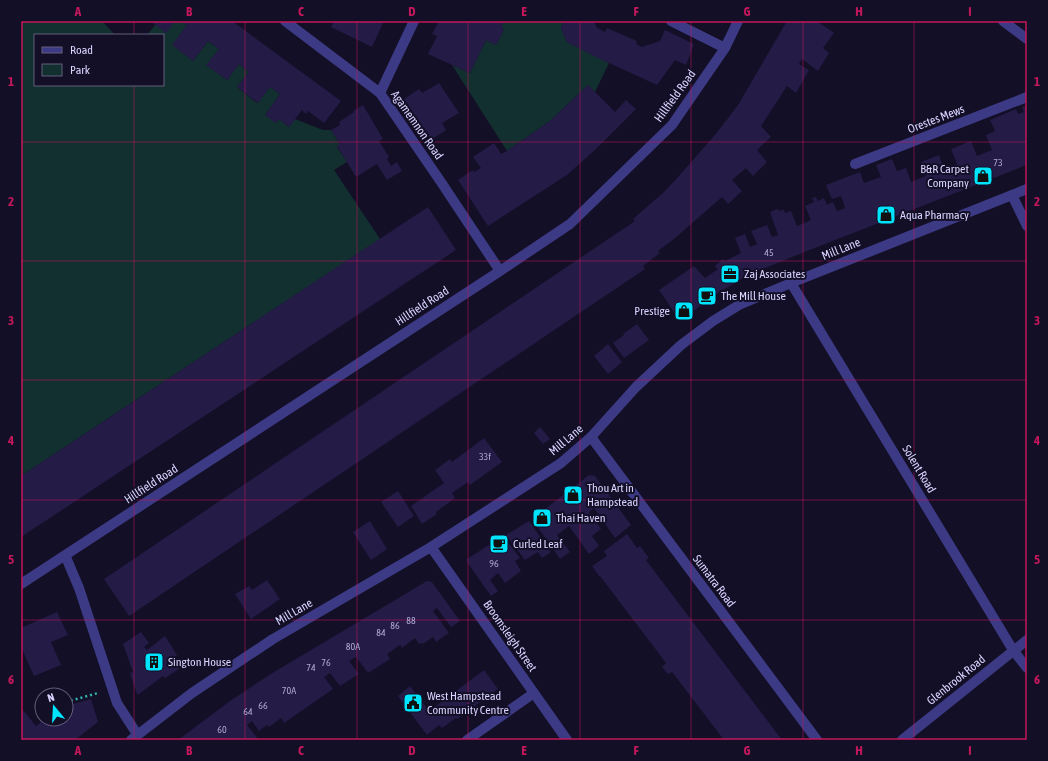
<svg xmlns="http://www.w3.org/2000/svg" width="1048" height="761" font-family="'Asap Condensed',sans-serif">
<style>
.green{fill:#12302f}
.building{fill:#241b47}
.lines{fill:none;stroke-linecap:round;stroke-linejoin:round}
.path{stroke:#2fb8b0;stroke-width:2.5;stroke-dasharray:2 3;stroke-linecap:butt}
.minor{stroke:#3d3a85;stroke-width:10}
.tertiary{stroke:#3d3a85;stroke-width:10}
.grid{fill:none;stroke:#c2185b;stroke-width:1;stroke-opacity:0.55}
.labels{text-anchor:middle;stroke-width:4;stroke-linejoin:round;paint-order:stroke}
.number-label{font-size:10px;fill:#aca6d1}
.street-label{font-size:12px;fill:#d9d4ff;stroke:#130f26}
.poi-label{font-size:12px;fill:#d9d4ff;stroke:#130f26;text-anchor:start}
.neatline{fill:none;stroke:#c2185b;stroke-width:1.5}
.grid-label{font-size:13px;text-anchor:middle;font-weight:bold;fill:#c2185b}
</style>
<rect width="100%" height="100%" fill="#130f26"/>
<!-- green -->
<path class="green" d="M21 21H102L115 35H35V85H163V35H147L155 25 175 21H181L187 25 173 45 193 61 208 41 219 49 207 65 227 80 239 64 249 72 237 87 257 103 270 87 280 94 265 115 276 122 279 119 289 127 295 119 323 130H331L340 144 337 147 347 162 334 170 380 239 21 476Z
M504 21H565L561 28 567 42 609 63 595 92 588 85 550 121 507 151 452 65 470 73 486 40 496 45 504 29 501 28Z"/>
<!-- building -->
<path class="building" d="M150 21H175L166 33Z
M181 21H232L341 101 324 123 308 111 306 114 302 110 289 127 279 119 276 123 265 115 280 94 270 87 258 103 237 87 249 72 239 64 227 80 206 65 219 49 208 41 193 61 172 45 187 25Z
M334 21H384L372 47 331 27Z
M439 21H504L501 28 504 29 496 45 486 40 470 73 428 54 437 36 432 34Z
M565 21H594L597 28 605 32 607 28 637 41 636 44 642 47 660 41 665 30 694 44 686 65 675 60 657 85 594 56 567 42 561 28Z
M787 21H817L834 33 823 48 829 53 818 71 802 59 799 64 809 70 796 93 787 86 761 126 771 137 757 150 767 162 753 176 746 168 732 180 742 191 728 204 722 197 674 239 658 251 660 253 643 266 645 269 129 616 104 579 635 221 633 219 664 192 678 177 715 135 738 105Z
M439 83 459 113 442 123 446 130 431 140 404 99 419 89 422 93Z
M588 85 615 112 626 100 636 109 596 149 567 175 488 226 458 180 473 170 474 172 481 168 473 157 494 143 501 154 507 151 550 121Z
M363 105 383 139 379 141 389 157 387 159 391 166 397 162 402 171 387 180 377 164 356 177 337 146 340 144 331 130 340 125 339 122 354 112 353 111Z
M1027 105V165L797 255 750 274 718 293 680 321 659 290 694 266 705 278 718 269 715 266 723 259 725 261 741 253 735 238 745 234 750 247 757 244 751 231 767 225 772 237 778 235 770 212 777 209 780 211 783 209 785 213 791 211 797 226 811 220 805 206 814 202 812 198 816 197 818 201 824 198 827 205 833 202 837 211 845 208 841 196 832 199 826 185 860 172 864 183 881 177 876 165 892 159 897 171 906 168 911 182 926 176 921 162 939 155 944 169 957 164 951 149 971 141 977 156 992 150 986 135 995 131 990 120 1016 109 1018 114 1024 112 1022 107Z
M428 207 456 250 21 537V476Z
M637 324 649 340 624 358 613 343 624 335 623 334Z
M608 344 622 362 608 374 594 356Z
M540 427 550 439 543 444 534 433Z
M484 438 502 462 470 485 468 482 452 493 455 498 436 512 437 514 422 524 411 506 444 483 435 470 450 459 452 462Z
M589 475 595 476 631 525 615 538 594 508 589 512 601 529 592 536 599 546 589 554 569 526 557 535 570 552 560 559 532 519Z
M398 491 414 516 398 527 381 502Z
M370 521 387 549 371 560 353 532Z
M529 521 551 552 542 558 538 552 525 560 506 535Z
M627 534 637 548 640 546 649 558 646 560 782 740H724L672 672 668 674 662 667 666 663 600 576H599L592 566 607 556 604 551Z
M503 536 520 558 515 561 521 571 505 583 498 573 490 580 498 591 491 596 467 562V559Z
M267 580 280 599 251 619 235 594 249 586 252 590Z
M427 581 432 582 460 621 451 627 437 608 433 611 449 633 436 642 433 637 423 644 422 643 419 644 415 638 402 648 400 645 387 654 390 659 368 673 356 657 349 661 359 674 340 686 330 673 324 677 333 689 284 723 281 718 269 727 267 725 259 731 252 721 247 725 259 740H178L230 701 269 675Z
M57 612 68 635 51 642 61 665 34 676 21 647V628Z
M141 632 149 643 144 647 147 650 165 636 177 655 175 657 182 667 165 678 163 676 139 694H137L130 673 133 672 123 644Z
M484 670 498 689 457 719 456 718 442 728 439 725 427 735 398 696 410 686 429 711Z
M42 698V715L34 705Z
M91 699 98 722 75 740H21V712L23 710 36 726 45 719H66V706Z"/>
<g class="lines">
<!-- path -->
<path class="path" d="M66 702 98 693"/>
<!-- minor -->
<path class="minor" d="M285 21 380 93 441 182 500 271
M671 21 725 48
M1003 21 1027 39
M380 93 414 21
M855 164 1027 97
M1012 195 1027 226
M791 283 1013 650 1027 668
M591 437 817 740
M431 547 567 740
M65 555 79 588 117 703 137 734
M21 584 500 271 570 224 672 125 725 48 738 21
M467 740 534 693
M902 740 1027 640"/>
<!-- tertiary -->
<path class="tertiary" d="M131 740 192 693 273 639 431 547 561 463 591 437 636 387 681 345 713 321 739 305 791 283 1027 189"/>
</g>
<!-- grid -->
<path class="grid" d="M134 21V35M245 21V740M357 21V740M468 21V740M580 21V740M691 21V740M803 21V740M914 21V740M134 85V740M21 142H1027M21 261H1027M21 380H1027M21 500H1027M21 620H1027"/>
<!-- icons -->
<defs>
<symbol id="shop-square" viewBox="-11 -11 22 22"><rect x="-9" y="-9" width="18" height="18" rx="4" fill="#00e5ff" stroke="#130f26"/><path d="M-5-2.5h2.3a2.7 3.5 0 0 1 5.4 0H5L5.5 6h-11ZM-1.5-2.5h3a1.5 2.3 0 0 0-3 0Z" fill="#111"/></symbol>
<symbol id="office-square" viewBox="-11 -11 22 22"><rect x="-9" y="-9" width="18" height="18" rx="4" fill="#00e5ff" stroke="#130f26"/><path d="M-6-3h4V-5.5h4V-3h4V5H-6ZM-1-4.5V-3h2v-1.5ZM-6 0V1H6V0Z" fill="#111"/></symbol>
<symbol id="cafe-square" viewBox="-11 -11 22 22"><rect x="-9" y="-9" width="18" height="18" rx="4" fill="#00e5ff" stroke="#130f26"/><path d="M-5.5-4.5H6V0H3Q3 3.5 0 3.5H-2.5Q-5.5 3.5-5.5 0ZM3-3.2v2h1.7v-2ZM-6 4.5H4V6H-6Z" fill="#111"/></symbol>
<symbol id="building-square" viewBox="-11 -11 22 22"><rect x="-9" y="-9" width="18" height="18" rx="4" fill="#00e5ff" stroke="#130f26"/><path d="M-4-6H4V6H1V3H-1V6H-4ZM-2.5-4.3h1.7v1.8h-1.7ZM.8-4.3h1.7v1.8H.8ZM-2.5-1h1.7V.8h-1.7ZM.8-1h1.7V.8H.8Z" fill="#111"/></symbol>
<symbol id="civic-square" viewBox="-11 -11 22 22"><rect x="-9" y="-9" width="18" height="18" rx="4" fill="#00e5ff" stroke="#130f26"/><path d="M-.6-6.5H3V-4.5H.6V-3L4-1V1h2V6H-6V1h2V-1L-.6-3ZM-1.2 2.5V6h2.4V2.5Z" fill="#111"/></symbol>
</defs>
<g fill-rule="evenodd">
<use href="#shop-square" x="972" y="165" width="22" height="22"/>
<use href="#shop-square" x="875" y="204" width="22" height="22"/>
<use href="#office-square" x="719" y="263" width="22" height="22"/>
<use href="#cafe-square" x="696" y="285" width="22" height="22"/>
<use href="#shop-square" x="673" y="300" width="22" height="22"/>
<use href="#shop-square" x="562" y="484" width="22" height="22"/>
<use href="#shop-square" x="531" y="507" width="22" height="22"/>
<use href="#cafe-square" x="488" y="533" width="22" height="22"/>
<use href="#building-square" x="143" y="651" width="22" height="22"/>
<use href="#civic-square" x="402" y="692" width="22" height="22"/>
</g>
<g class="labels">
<!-- number labels -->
<g class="number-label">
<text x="998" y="166">73</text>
<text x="769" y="256">45</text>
<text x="485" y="460">33f</text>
<text x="494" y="567">96</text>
<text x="411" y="624">88</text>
<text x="395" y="629">86</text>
<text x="381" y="636">84</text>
<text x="353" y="650">80A</text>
<text x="326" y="666">76</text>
<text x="311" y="671">74</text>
<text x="289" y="694">70A</text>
<text x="263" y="709">66</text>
<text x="248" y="715">64</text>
<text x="222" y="733">60</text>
</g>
<!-- street labels -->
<g class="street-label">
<text transform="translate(675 96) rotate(-54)" y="4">Hillfield Road</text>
<text transform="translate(936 119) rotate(-21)" y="4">Orestes Mews</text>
<text transform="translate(417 125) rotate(55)" y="4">Agamemnon Road</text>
<text transform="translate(841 249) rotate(-22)" y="4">Mill Lane</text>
<text transform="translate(422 306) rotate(-33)" y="4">Hillfield Road</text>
<text transform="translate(566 440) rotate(-40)" y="4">Mill Lane</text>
<text transform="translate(919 469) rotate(59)" y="4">Solent Road</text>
<text transform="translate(151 484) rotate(-33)" y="4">Hillfield Road</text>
<text transform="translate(714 581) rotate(53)" y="4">Sumatra Road</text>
<text transform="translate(294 612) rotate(-30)" y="4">Mill Lane</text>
<text transform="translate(510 636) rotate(55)" y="4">Broomsleigh Street</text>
<text transform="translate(956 680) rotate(-39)" y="4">Glenbrook Road</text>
</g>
<!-- poi labels -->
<g class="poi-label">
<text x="969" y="173" text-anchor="end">B&amp;R Carpet<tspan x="969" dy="14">Company</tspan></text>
<text x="900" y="219">Aqua Pharmacy</text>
<text x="744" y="278">Zaj Associates</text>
<text x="721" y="300">The Mill House</text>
<text x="670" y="315" text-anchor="end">Prestige</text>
<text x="587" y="492">Thou Art in<tspan x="587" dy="14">Hampstead</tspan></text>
<text x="556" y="522">Thai Haven</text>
<text x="513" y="548">Curled Leaf</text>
<text x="168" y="666">Sington House</text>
<text x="427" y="700">West Hampstead<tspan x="427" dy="14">Community Centre</tspan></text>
</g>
</g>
<!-- border -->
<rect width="1048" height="761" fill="none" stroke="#130f26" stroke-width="44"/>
<!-- legend -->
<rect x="34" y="34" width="130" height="52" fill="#130f26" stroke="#625e7d"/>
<rect x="42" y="47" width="20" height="6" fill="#3d3a85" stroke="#625e7d"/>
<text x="70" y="54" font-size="12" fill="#d9d4ff">Road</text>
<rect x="42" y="64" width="20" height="12" fill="#12302f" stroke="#625e7d"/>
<text x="70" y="74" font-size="12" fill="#d9d4ff">Park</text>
<!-- north arrow -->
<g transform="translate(54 707) rotate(342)"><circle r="19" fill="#130f26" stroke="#625e7d"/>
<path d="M0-3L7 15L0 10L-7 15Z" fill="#00e5ff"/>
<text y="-6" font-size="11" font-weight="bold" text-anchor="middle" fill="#d9d4ff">N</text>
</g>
<rect x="22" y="22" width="1004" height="717" class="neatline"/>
<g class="grid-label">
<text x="78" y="16">A</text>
<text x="189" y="16">B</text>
<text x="301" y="16">C</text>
<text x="412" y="16">D</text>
<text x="524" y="16">E</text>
<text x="636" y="16">F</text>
<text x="747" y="16">G</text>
<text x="859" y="16">H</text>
<text x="970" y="16">I</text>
<text x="11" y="86">1</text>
<text x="1037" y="86">1</text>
<text x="11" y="206">2</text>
<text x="1037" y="206">2</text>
<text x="11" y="325">3</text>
<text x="1037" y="325">3</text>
<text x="11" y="445">4</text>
<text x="1037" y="445">4</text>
<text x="11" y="564">5</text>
<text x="1037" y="564">5</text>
<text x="11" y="684">6</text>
<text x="1037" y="684">6</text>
<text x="78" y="755">A</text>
<text x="189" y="755">B</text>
<text x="301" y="755">C</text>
<text x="412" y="755">D</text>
<text x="524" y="755">E</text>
<text x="636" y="755">F</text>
<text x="747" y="755">G</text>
<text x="859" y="755">H</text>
<text x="970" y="755">I</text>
</g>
</svg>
